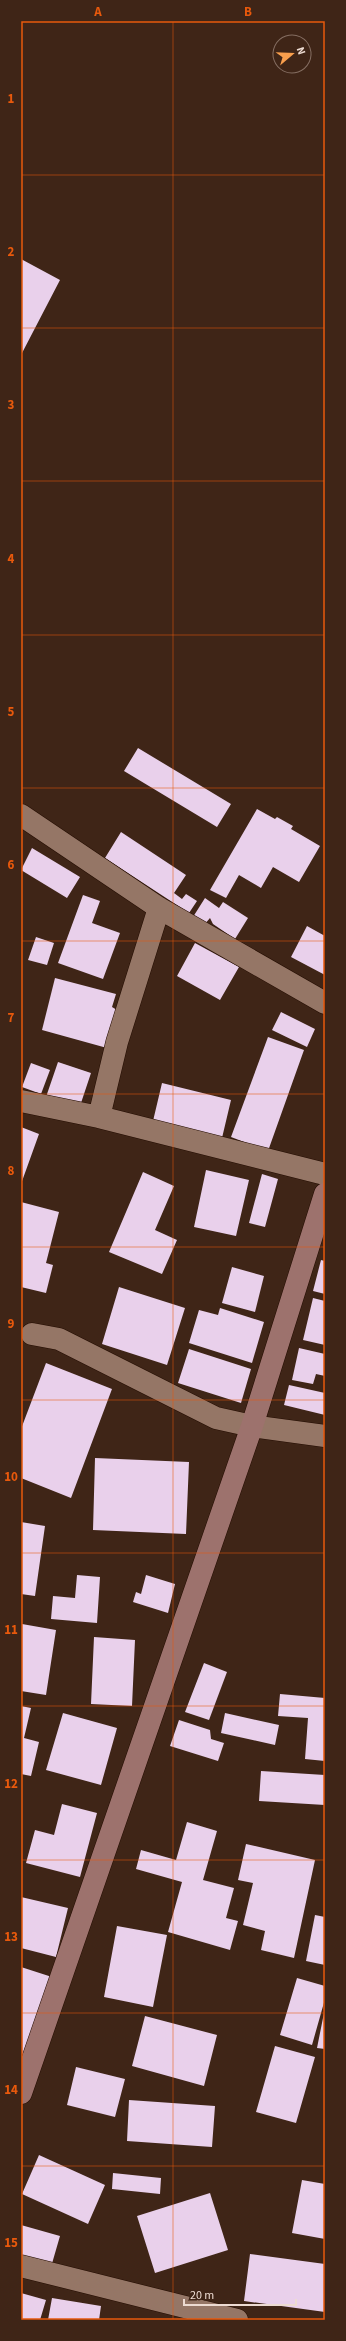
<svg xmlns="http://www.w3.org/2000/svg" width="346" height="2341" font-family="'Source Sans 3',sans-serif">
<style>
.building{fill:#e9d0eb}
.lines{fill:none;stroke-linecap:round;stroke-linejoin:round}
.street-casing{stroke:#240d02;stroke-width:23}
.secondary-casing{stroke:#240d02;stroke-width:23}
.street{stroke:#957666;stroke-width:22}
.secondary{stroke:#9d726d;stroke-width:22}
.grid{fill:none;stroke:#e8590c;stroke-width:1;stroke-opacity:0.55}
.neatline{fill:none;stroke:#e8590c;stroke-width:1.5}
.grid-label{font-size:13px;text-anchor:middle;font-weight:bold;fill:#e8590c}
</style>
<rect width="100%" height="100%" fill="#3f2517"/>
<!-- building -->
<path class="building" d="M21 259 60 280 21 355Z
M138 748 231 804 217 827 124 771Z
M257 809 275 819 277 817 293 826 291 829 320 846 299 882 273 867 261 888 239 875 226 898 210 890Z
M121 832 186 875 174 893 182 899 186 894 197 901 189 913 105 858Z
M32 848 80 877 67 898 21 870Z
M83 895 100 901 92 923 120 933 103 979 58 963Z
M205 898 219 908 223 902 248 918 235 939 213 924 210 918 204 925 193 917Z
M307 926 325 936V975L291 957Z
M36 937 54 943 47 965 28 960Z
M195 943 239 967 220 1000 177 976Z
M55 978 116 994 112 1007 117 1010 107 1048 42 1030Z
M281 1012 315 1029 307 1047 272 1030Z
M268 1037 304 1050 268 1151 231 1137Z
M58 1062 91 1073 79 1109 46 1097Z
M31 1063 50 1070 41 1094 22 1087Z
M162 1083 231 1100 222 1138 153 1121Z
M21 1127 39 1134 21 1184Z
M206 1170 249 1180 236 1236 194 1227Z
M143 1172 174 1186 155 1230 177 1240 162 1274 109 1252Z
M262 1174 278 1179 265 1227 249 1223Z
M21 1202 59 1212 46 1263 53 1265 46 1293 21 1287Z
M321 1260 325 1261V1294L313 1291Z
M232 1267 264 1276 255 1312 222 1303Z
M119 1287 185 1308 167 1365 102 1344Z
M313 1298 325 1301V1345L303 1340Z
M220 1308 264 1322 252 1363 189 1343 199 1310 218 1315Z
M299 1348 325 1354V1376L316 1374 313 1384 292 1380Z
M189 1349 251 1369 241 1403 178 1383Z
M46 1363 112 1389 71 1498 21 1478V1429Z
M289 1385 325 1393V1415L284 1405Z
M95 1458 189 1462 186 1534 93 1530Z
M21 1522 45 1526 35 1596 21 1594Z
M77 1575 100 1577 97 1623 51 1619 53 1596 75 1598Z
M146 1575 175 1584 168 1613 133 1602 136 1592 141 1594Z
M22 1624 56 1630 46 1695 21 1691Z
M94 1637 135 1640 132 1706 91 1704Z
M204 1663 227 1672 209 1720 185 1712Z
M280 1694 325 1698V1761L305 1759 308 1718 278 1716Z
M21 1706 31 1708 24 1738 39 1742 31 1776 21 1774Z
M63 1713 117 1728 101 1785 46 1770Z
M225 1713 279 1725 275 1745 221 1733Z
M179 1720 210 1730 211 1739 224 1743 218 1761 170 1746Z
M261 1771 325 1775V1805L259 1801Z
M62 1804 97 1813 80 1877 26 1863 35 1830 54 1835Z
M187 1822 217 1831 203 1880 234 1888 226 1918 238 1921 230 1950 168 1932 182 1882 136 1869 141 1850 176 1860Z
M246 1844 315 1860 294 1958 261 1950 265 1931 243 1925 253 1883 238 1880Z
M21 1897 68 1908 56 1957 21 1948Z
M315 1915 325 1917V1965L306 1961Z
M117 1926 167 1935 153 2007 104 1997Z
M21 1967 52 1977 21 2068Z
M297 1978 325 1986V1999L312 2045 280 2035Z
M324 2013H325V2049L317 2048Z
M145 2016 217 2035 204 2086 132 2066Z
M275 2046 315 2057 296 2123 256 2112Z
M76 2067 125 2079 115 2117 67 2105Z
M129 2100 215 2106 212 2147 127 2141Z
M39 2155 105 2185 88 2224 22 2194Z
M113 2173 161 2178 160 2194 112 2189Z
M302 2180 325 2184V2239L292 2233Z
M210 2193 228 2250 155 2273 137 2216Z
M21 2225 60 2236 51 2267 21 2258Z
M250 2254 325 2264V2312L244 2301Z
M21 2293 46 2300 40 2320H21Z
M52 2298 101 2306 99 2320H48Z"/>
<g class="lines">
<defs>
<path id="street" d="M21 815 159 908 325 1003
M21 1101 99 1117 325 1174
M99 1117 117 1042 159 908
M32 1334 59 1339 216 1418 252 1426 325 1436
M21 2266 237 2320"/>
<path id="secondary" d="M21 2093 252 1426 325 1194"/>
</defs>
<!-- street casing -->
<use href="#street" class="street-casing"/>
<!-- secondary casing -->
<use href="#secondary" class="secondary-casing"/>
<!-- street -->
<use href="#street" class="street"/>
<!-- secondary -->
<use href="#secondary" class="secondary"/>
</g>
<!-- grid -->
<path class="grid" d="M173 21V2320M21 175H325M21 328H325M21 481H325M21 635H325M21 788H325M21 941H325M21 1094H325M21 1247H325M21 1400H325M21 1553H325M21 1706H325M21 1860H325M21 2013H325M21 2166H325"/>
<!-- border -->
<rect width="346" height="2341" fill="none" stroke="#3f2517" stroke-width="44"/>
<!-- north arrow -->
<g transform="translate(292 54) rotate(71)"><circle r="19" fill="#3f2517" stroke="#856e62"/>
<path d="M0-3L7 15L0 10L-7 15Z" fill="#f99f4d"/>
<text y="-6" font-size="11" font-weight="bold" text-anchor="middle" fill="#eddbd2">N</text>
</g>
<!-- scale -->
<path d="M184 2299v6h112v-6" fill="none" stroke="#eddbd2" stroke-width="2"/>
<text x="190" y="2299" font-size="12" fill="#eddbd2" stroke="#3f2517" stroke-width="3" paint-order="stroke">20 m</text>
<rect x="22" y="22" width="302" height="2297" class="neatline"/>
<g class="grid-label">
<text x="98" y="16">A</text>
<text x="248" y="16">B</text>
<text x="11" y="103">1</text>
<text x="11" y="256">2</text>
<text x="11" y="409">3</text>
<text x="11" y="563">4</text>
<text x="11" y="716">5</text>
<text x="11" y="869">6</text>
<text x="11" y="1022">7</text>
<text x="11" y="1175">8</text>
<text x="11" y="1328">9</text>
<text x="11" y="1481">10</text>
<text x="11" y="1634">11</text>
<text x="11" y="1788">12</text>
<text x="11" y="1941">13</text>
<text x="11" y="2094">14</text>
<text x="11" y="2247">15</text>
</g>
</svg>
